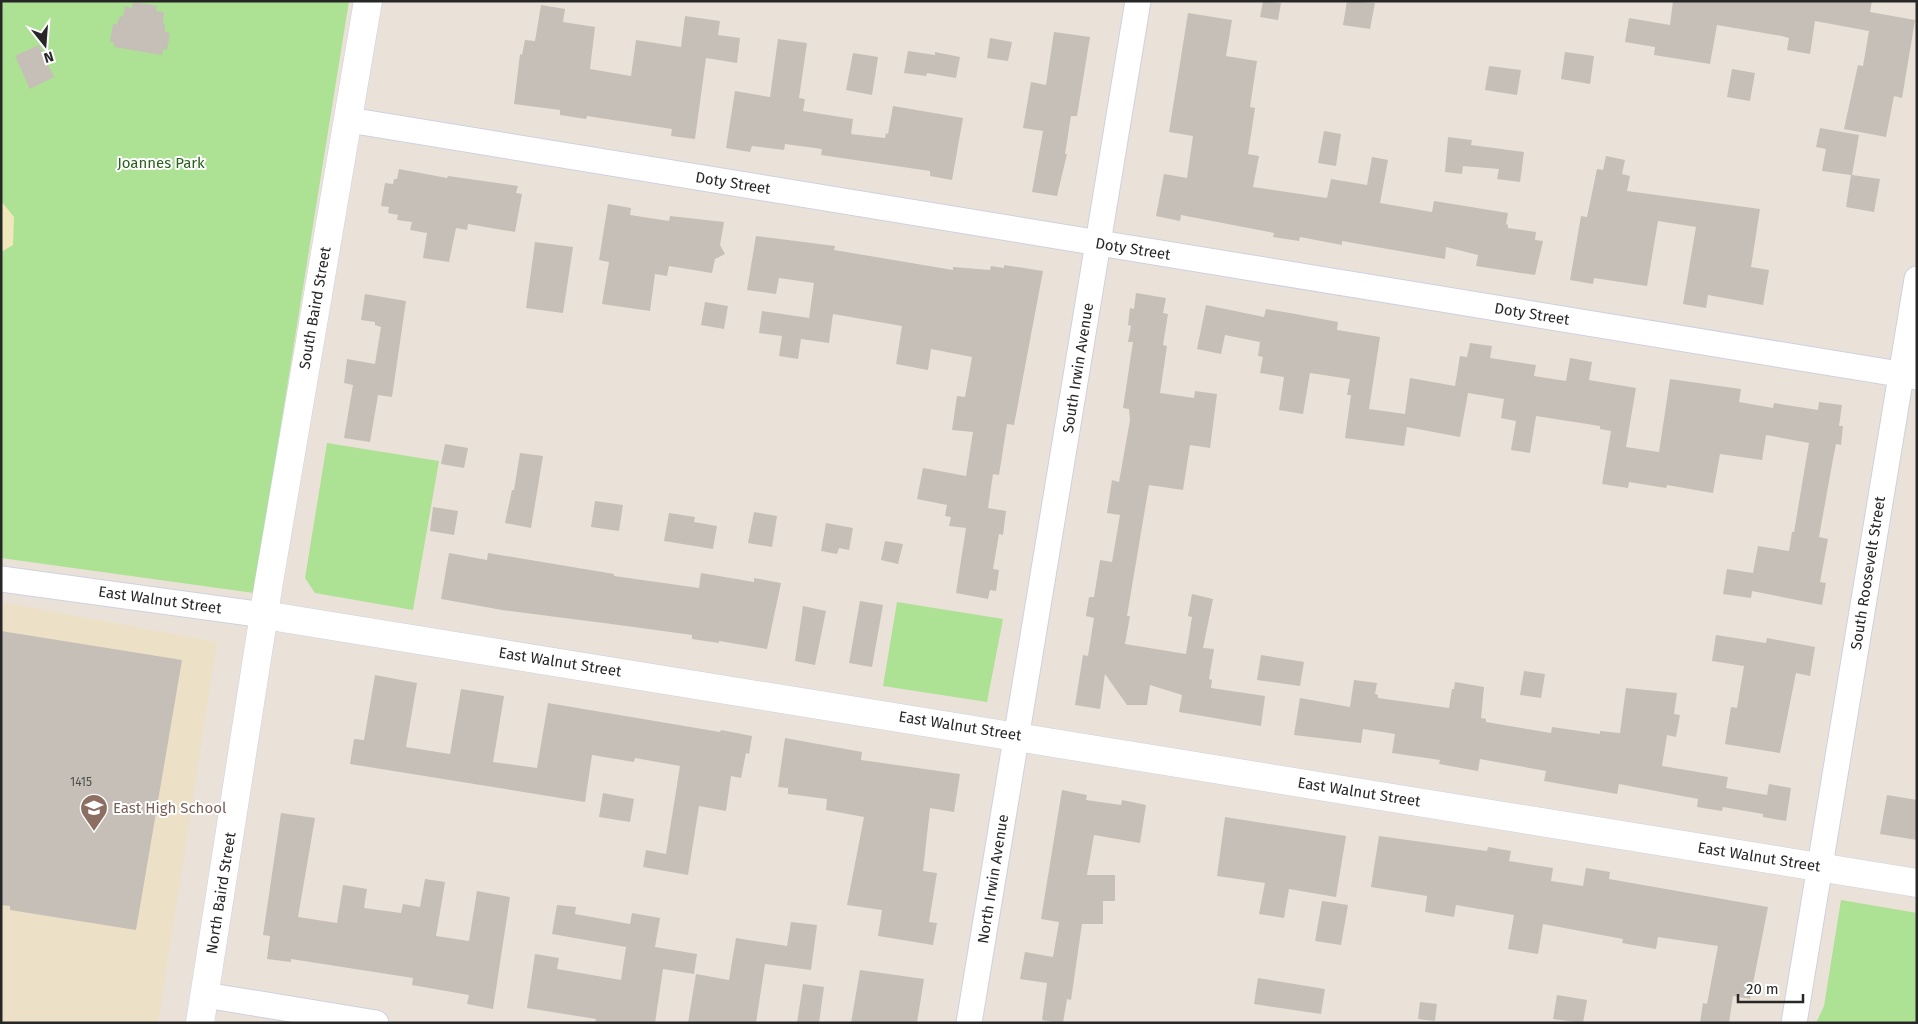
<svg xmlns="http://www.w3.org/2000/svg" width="1918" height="1024" font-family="'Fira Sans',sans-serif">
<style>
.education{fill:#ece0c7}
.green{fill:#ade194}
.sand{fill:#f0e8ba}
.building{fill:#c5bfb8}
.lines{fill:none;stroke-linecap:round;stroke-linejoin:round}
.street-casing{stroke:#cdd1e0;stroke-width:27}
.secondary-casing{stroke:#cdd1e0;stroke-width:29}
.street{stroke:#fff;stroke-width:25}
.secondary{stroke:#fff;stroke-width:28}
.labels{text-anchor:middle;stroke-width:4;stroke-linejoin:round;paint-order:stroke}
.number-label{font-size:12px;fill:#4e4d4b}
.park-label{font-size:15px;fill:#28611a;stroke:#fff}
.street-label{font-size:15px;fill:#272727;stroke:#fff}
.education-label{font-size:15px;fill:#785e54;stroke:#fff;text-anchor:start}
</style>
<rect width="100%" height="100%" fill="#eae2d8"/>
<!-- education -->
<path class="education" d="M1 602 217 642 158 1023H1Z"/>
<!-- green -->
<path class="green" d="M1 1H349L254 593 1 558Z
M327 443 439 461 413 610 315 593 305 578Z
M897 602 1003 619 987 702 883 686Z
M1841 900 1917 913V1023H1816L1824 1006Z"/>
<!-- sand -->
<path class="sand" d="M1 201 14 217 13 245 1 252Z"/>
<!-- building -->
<path class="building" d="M1263 1 1281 3 1278 20 1260 17Z
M1347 1 1375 3 1370 29 1343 25Z
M1673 1H1872L1870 12 1915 20 1902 98 1894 96 1886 137 1844 129 1858 65 1863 66 1869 31 1815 21 1810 54 1787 50 1789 38 1782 36 1717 25 1710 64 1654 55 1655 47 1625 42 1629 18 1670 25Z
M133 2 157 6 156 11 164 12 163 22 165 26V32L170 33 167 50 163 49 162 55 114 47V43L110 42 113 24H117L120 16 123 17 125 6 132 8Z
M541 5 565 9 563 22 595 27 590 69 631 76 636 40 681 47 685 16 720 21 718 35 740 38 737 63 706 58 695 139 671 136 672 129 587 116 586 119 560 115V110L514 104 520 54 522 55 525 40 535 41Z
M1188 13 1232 20 1226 56 1257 61 1250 107 1255 108 1248 154 1259 156 1253 187 1327 198 1331 179 1367 185 1372 157 1388 160 1380 203 1432 212 1434 201 1508 213 1506 224 1508 225V228L1536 232 1535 240 1543 241 1535 275 1476 266 1478 255 1446 247 1445 259 1342 241V245L1300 237 1299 241 1273 237 1274 233 1181 215 1180 221 1156 216 1164 174 1187 178 1193 136 1169 132Z
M1054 32 1090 37 1077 116H1071L1065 154H1067L1057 196 1032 192 1043 131 1023 128 1031 82 1046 85Z
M990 38 1012 42 1008 61 987 58Z
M778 39 807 43 799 98 805 99 803 111 853 119 851 134 885 138 886 133 888 134 893 106 963 118 952 180 930 176V171L821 155 822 149 785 144 784 150 752 146 750 152 726 148 735 91 770 97Z
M39 45 54 77 30 89 15 56Z
M908 51 935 55V52L960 57 956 78 927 73 926 76 904 73Z
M1565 52 1594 56 1590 84 1561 79Z
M853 53 878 57 872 95 846 90Z
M1489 66 1521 70 1517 95 1485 90Z
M1732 69 1755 73 1750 101 1727 97Z
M1820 128 1859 135 1852 175 1880 179 1874 212 1846 207 1851 175 1822 171 1826 149 1816 147Z
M1324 131 1341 134 1336 166 1318 163Z
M1448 137 1472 140 1471 145 1524 152 1520 182 1497 179 1499 169 1463 166 1462 174 1445 172Z
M1606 156 1625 160 1622 174 1630 176 1627 191 1760 209 1751 267 1769 270 1763 305 1708 295 1706 308 1683 304 1696 227 1658 221 1647 286 1594 278 1593 284 1570 280 1581 216 1587 217 1597 169 1603 170Z
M399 169 447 178 448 176 518 186 516 193 522 194 515 232 468 224 467 230 456 228 449 262 423 258 427 233 410 230 412 222 397 220 398 215 388 213 389 207 381 206 385 183 393 184 394 179H397Z
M608 204 631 208 630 215 669 221 670 216 724 222 720 245 725 254 715 259 712 273 669 266 667 276 655 274 650 311 602 304 609 262 599 260Z
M756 236 835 246 834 250 953 270V267L990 270 991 266 1004 268V265L1043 271 1014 425 1007 424 999 475 993 474 988 508 1006 511 1003 535 999 534 993 569 999 570 996 591 990 590 988 599 956 593 966 528 949 526 951 517 945 516 947 505 917 499 923 468 966 476 973 432 952 430 957 396 965 397 972 357 931 349 928 370 896 364 902 326 833 314 829 343 801 339 798 359 779 356 782 336 759 333 762 311 809 318 814 283 779 278 776 294 747 290Z
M535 242 573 247 563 313 526 308Z
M1136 293 1166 298 1163 313 1168 314 1163 345 1167 346 1160 393 1194 398 1195 391 1217 394 1210 448 1190 445 1183 490 1149 485 1127 616H1130L1125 644 1186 654 1192 617 1188 616 1192 594 1213 599 1203 648 1214 649 1209 679 1212 680 1211 688 1265 696 1261 726 1179 712 1182 695 1150 685 1147 705H1127L1105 674 1100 709 1075 705 1083 655 1088 656 1094 618 1086 616 1089 597H1094L1100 560 1112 562 1120 515 1107 513 1112 480 1119 482 1130 420 1129 409 1123 408 1133 342H1128L1131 326 1128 325 1130 308 1134 309Z
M365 294 406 301 392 397 378 395 370 442 344 438 353 385 344 383 347 359 375 364 381 327 375 325V322L361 320Z
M705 302 728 306 724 329 701 325Z
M1206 305 1264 317 1266 309 1290 313 1338 322 1337 330 1380 337 1369 409 1405 414 1410 378 1455 386 1460 356 1467 357 1470 343 1492 346 1490 358 1536 365 1534 376 1566 381 1570 358 1592 362 1589 380 1636 388 1626 447 1659 452 1670 379 1741 389 1739 402 1773 408 1774 403 1818 410 1819 402 1842 405 1839 426H1843L1841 445 1836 444 1833 459 1819 537 1828 539 1820 582 1826 583 1822 605 1752 591 1751 598 1723 594 1727 569 1753 573 1758 546 1789 551 1792 532H1794L1809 443 1766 435 1762 460 1720 454 1713 493 1667 485 1666 488 1629 482 1628 488 1602 484 1611 431 1600 429V426L1536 416 1530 453 1511 450 1516 421 1501 418 1504 399 1468 393 1460 437 1407 427 1404 446 1345 438 1351 395H1347L1350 379 1310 373 1303 414 1279 410 1284 377 1260 373 1263 357 1258 356 1260 342 1225 335 1221 354 1197 349Z
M445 444 468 448 464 468 441 464Z
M520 453 543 456 531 528 505 523 512 490H514Z
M595 501 623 505 619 531 591 527Z
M433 507 458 511 454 535 430 531Z
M754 512 777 516 772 547 748 543Z
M669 513 695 517 694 522 717 526 713 549 664 541Z
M826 523 853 528 849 550 839 548 837 554 821 551Z
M885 541 903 544 898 564 881 560Z
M449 553 487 560 488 553 614 574V576L699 588 701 573 754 582V578L781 583 767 649 719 641V643L692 639V635L619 625 502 610 441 599Z
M860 601 883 605 872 667 849 663Z
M803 606 826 611 815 665 795 661Z
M1 631 182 660 136 930 10 910V906L1 905Z
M1716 635 1766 643 1767 638 1815 647 1810 676 1796 673 1780 753 1725 744 1731 707 1737 708 1744 666 1712 661Z
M1261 655 1304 662 1300 686 1257 680Z
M1524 671 1545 674 1541 698 1520 695Z
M375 675 417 683 406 747 450 754 461 689 504 696 493 762 537 768 548 703 720 732 721 730 752 736 749 754 746 753 741 778 731 776 726 811 699 806 688 875 643 867 646 850 666 854 680 766 635 758 634 762 592 755 585 802 350 764 354 739 364 740Z
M1354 680 1377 683 1375 694 1378 695V698L1449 708 1452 689H1454L1455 682 1484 687 1481 718 1486 719V722L1551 733 1552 727 1600 734V731L1620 733 1626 688 1677 693 1674 714 1680 715 1676 737 1667 735 1662 766 1728 777 1726 788 1767 795 1769 784 1791 788 1786 821 1763 817V814L1723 807 1722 811 1697 807 1698 799 1619 784 1617 794 1544 781 1546 771 1480 759 1478 771 1439 764 1440 760 1392 753 1395 734 1363 729 1361 743 1294 735 1300 698 1350 707Z
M785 738 862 752 861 760 960 774 954 812 930 808 923 871 937 873 929 922 937 923 933 945 878 936 882 910 847 905 864 817 826 810 827 799 788 794V788L778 787Z
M1062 790 1087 795 1086 800 1121 805 1122 800 1146 805 1140 843 1094 835 1087 875H1115V901H1103V924H1082L1071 1000 1067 999 1063 1023H1058L1042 1020 1047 983 1020 979 1025 952 1053 957 1059 922 1041 919Z
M603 793 634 799 630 822 599 817Z
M1887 795 1917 800V840L1880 834Z
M281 813 315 818 298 917 337 923 343 885 367 889 364 908 401 913 403 904 420 907 425 879 445 882 436 936 469 941 477 891 510 897 493 1009 467 1004 469 995 412 985 413 978 291 959V962L267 959 270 936 263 935Z
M1225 817 1346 836 1336 897 1289 889 1284 918 1259 914 1265 883 1217 876Z
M1379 836 1487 851 1488 847 1511 851 1509 861 1553 868 1551 881 1583 886 1586 868 1610 872 1609 879 1768 907 1750 999 1733 996 1729 1023H1700L1703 1003 1707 1004 1718 946 1658 937 1656 949 1622 943 1623 939 1543 924 1538 954 1508 949 1514 915 1456 905 1454 917 1425 912 1427 896 1371 887Z
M1322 901 1348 905 1341 945 1315 941Z
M557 905 576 907 575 914 630 924 632 913 660 918 655 947 697 954 694 974 663 969 655 1023H595L596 1019 527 1008 535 954 559 958 557 969 621 980 626 947 552 934Z
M791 922 817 925 811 970 765 964 756 1023H688L696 974 729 980 736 938 787 946Z
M860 970 924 979 917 1023H851Z
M1258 978 1325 989 1321 1014 1254 1004Z
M803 984 824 987 819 1023H797Z
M1557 995 1587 1000 1583 1023 1553 1019Z
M1420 1002 1437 1004 1435 1021 1418 1019Z"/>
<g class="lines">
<defs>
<path id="street" d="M349 120 1917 377
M1 579 264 615
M205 995 376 1023
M969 1023 1138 1
M1794 1023 1917 279"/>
<path id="secondary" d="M264 615 1917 883
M200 1023 268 588 368 1"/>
</defs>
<!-- street casing -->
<use href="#street" class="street-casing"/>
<!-- secondary casing -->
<use href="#secondary" class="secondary-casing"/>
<!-- street -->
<use href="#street" class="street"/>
<!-- secondary -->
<use href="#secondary" class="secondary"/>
</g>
<!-- icons -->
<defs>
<symbol id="school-pin" viewBox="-11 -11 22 30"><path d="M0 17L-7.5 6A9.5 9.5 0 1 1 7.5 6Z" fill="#8d6e63" stroke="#fff"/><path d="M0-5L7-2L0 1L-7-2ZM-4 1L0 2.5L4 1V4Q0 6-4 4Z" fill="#fff"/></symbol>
</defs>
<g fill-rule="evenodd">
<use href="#school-pin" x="78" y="792" width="32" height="43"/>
</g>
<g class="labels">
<!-- number labels -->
<g class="number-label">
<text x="81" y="786">1415</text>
</g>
<!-- park labels -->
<g class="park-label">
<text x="161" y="168">Joannes Park</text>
</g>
<!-- street labels -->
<g class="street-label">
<text transform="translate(733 183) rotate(9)" y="5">Doty Street</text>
<text transform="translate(1133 249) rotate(9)" y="5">Doty Street</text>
<text transform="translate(315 308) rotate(-80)" y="5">South Baird Street</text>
<text transform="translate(1532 314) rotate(9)" y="5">Doty Street</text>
<text transform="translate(1078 368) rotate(-81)" y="5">South Irwin Avenue</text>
<text transform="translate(1868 573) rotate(-81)" y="5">South Roosevelt Street</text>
<text transform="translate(160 600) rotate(8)" y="5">East Walnut Street</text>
<text transform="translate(560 662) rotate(9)" y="5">East Walnut Street</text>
<text transform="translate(960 726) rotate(9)" y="5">East Walnut Street</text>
<text transform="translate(1359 792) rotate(9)" y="5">East Walnut Street</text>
<text transform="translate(1759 857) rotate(9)" y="5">East Walnut Street</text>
<text transform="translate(993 879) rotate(-81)" y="5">North Irwin Avenue</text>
<text transform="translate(221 893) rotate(-81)" y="5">North Baird Street</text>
</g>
<!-- education labels -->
<g class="education-label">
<text x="113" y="813">East High School</text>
</g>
</g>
<!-- border -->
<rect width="1918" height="1024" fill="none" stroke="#272727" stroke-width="5"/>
<!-- north arrow -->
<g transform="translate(45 45) rotate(163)" stroke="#ffffff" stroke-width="4" paint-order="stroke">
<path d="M0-4L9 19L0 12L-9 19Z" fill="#272727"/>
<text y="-8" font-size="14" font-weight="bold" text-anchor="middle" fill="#272727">N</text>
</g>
<!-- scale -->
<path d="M1738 994v8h65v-8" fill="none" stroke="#272727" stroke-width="2.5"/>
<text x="1746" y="994" font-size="15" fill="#272727" stroke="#ffffff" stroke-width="4" paint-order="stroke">20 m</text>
</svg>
